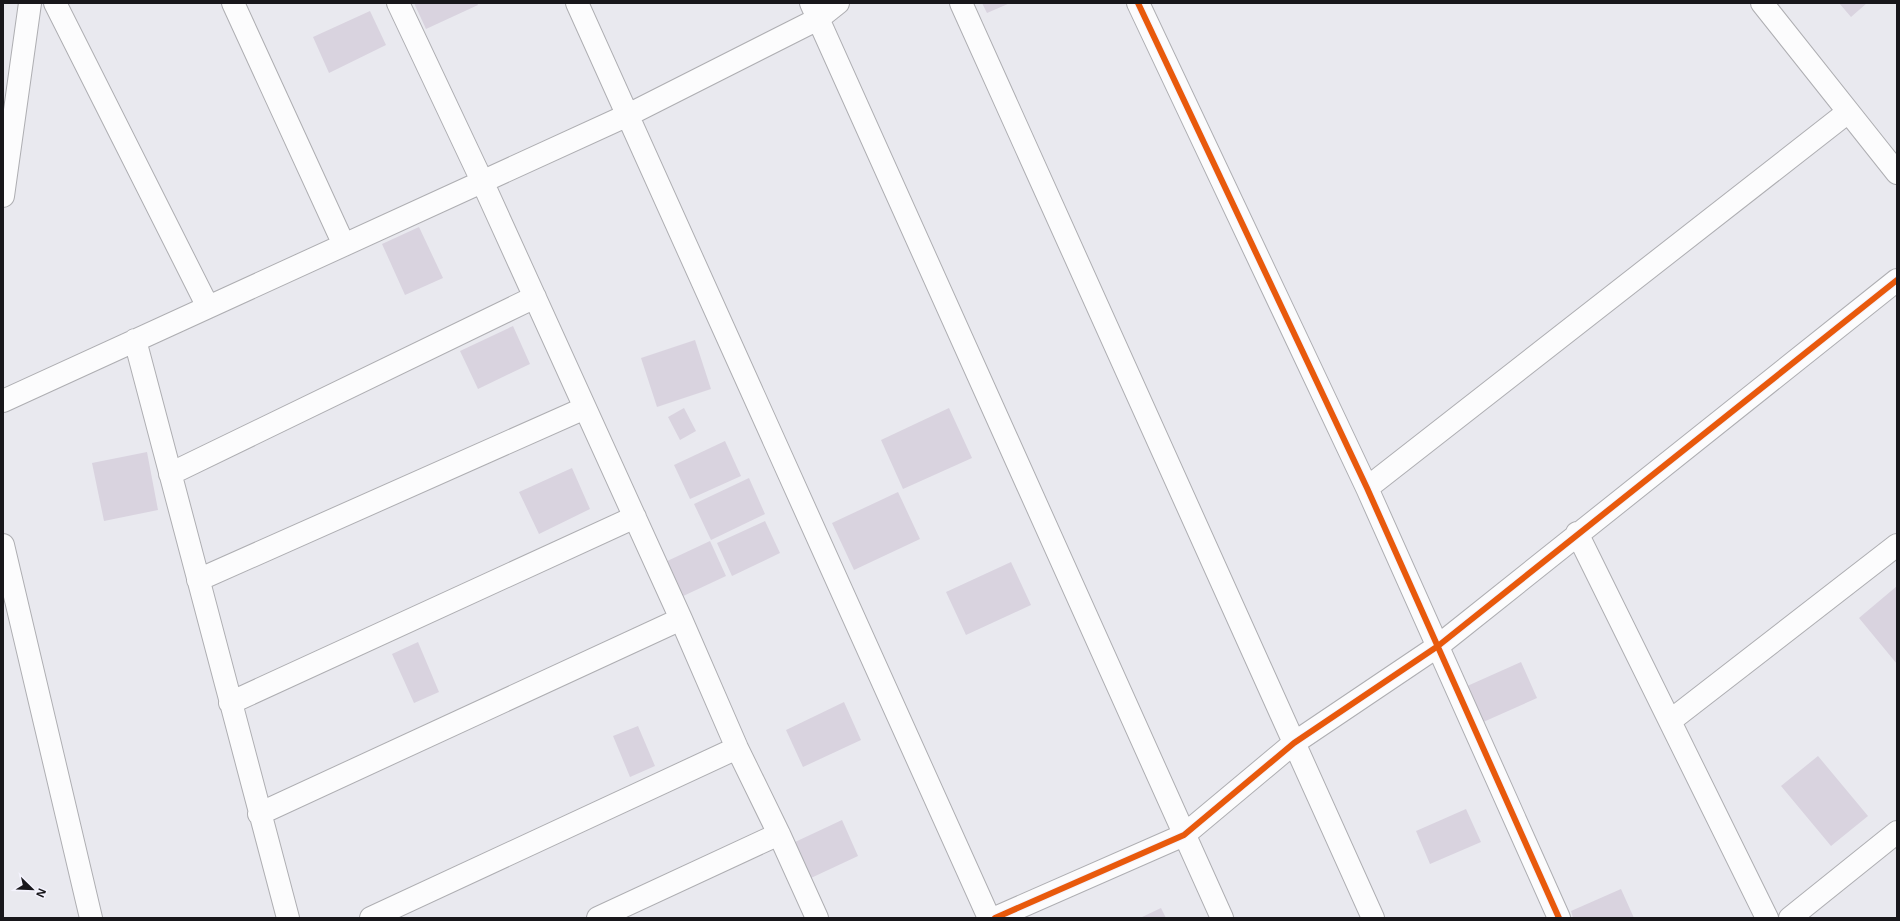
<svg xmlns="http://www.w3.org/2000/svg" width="1900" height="921" font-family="'Noto Sans',sans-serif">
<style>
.building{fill:#d9d3df}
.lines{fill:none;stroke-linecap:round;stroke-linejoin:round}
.street-casing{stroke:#aeaeb2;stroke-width:24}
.street{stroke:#fcfcfd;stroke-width:22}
.cycleway-casing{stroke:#f4f3fd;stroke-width:8}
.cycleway{stroke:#e8590c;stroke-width:6}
</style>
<rect width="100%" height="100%" fill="#e9e9ef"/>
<!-- building -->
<path class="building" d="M414 3H477L478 5 426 29Z
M982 3H1010L987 13Z
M1839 3H1867L1851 17Z
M370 11 386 45 329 73 313 37Z
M419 227 443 278 405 295 382 244Z
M513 326 530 364 478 389 460 351Z
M695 340 711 389 657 407 641 358Z
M684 408 696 431 680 440 668 417Z
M949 408 972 458 903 489 881 440Z
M725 441 741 476 690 499 674 465Z
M147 452 158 510 104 521 92 463Z
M572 468 590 509 539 534 519 492Z
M749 478 765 514 711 540 694 504Z
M898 492 920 539 854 570 832 523Z
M765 521 780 553 732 576 717 543Z
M710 541 726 576 679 598 663 563Z
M1011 562 1031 605 966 635 946 592Z
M1897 586V664L1859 618Z
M418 642 439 692 414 703 392 654Z
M1521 662 1537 698 1481 723 1465 687Z
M844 702 861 740 803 767 786 730Z
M638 726 655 766 630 777 613 736Z
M1818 756 1868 816 1831 846 1781 786Z
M1466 809 1481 842 1430 864 1416 831Z
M842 820 858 856 811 878 795 842Z
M1621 889 1634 918H1573L1571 911Z
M1161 908 1166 918H1140Z"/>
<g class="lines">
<defs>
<path id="street" d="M55 3 208 307
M233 3 344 245
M398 3 482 181 681 619 737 748 779 834 817 918
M577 3 989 918
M811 3 1222 918
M961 3 1373 918
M1138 3 1367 488 1559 918
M1762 3 1897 173
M3 196 30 3
M135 340 288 918
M3 401 628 115 818 19 838 3
M170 474 535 297
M1367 488 1848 112
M1577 533 1767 918
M3 545 91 918
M198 580 585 408
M230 703 635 517
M1670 721 1897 545
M259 814 681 619
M371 918 737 748
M598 918 779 834
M995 918 1184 835 1294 743 1438 646 1897 280
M1790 918 1897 832"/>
</defs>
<!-- street casing -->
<use href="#street" class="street-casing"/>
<!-- street -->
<use href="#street" class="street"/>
<defs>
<path id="cycleway" d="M1138 3 1367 488 1559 918
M995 918 1184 835 1294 743 1438 646 1897 280"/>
</defs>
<!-- cycleway casing -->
<use href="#cycleway" class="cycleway-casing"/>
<!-- cycleway -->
<use href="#cycleway" class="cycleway"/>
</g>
<!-- border -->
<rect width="1900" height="921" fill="none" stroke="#18171b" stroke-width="8"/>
<!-- north arrow -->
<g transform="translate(32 889) rotate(113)" stroke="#f4f3fd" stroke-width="3" paint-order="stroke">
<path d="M0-3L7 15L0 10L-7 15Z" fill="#18171b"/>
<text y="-6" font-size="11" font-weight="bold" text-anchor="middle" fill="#18171b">N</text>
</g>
</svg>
